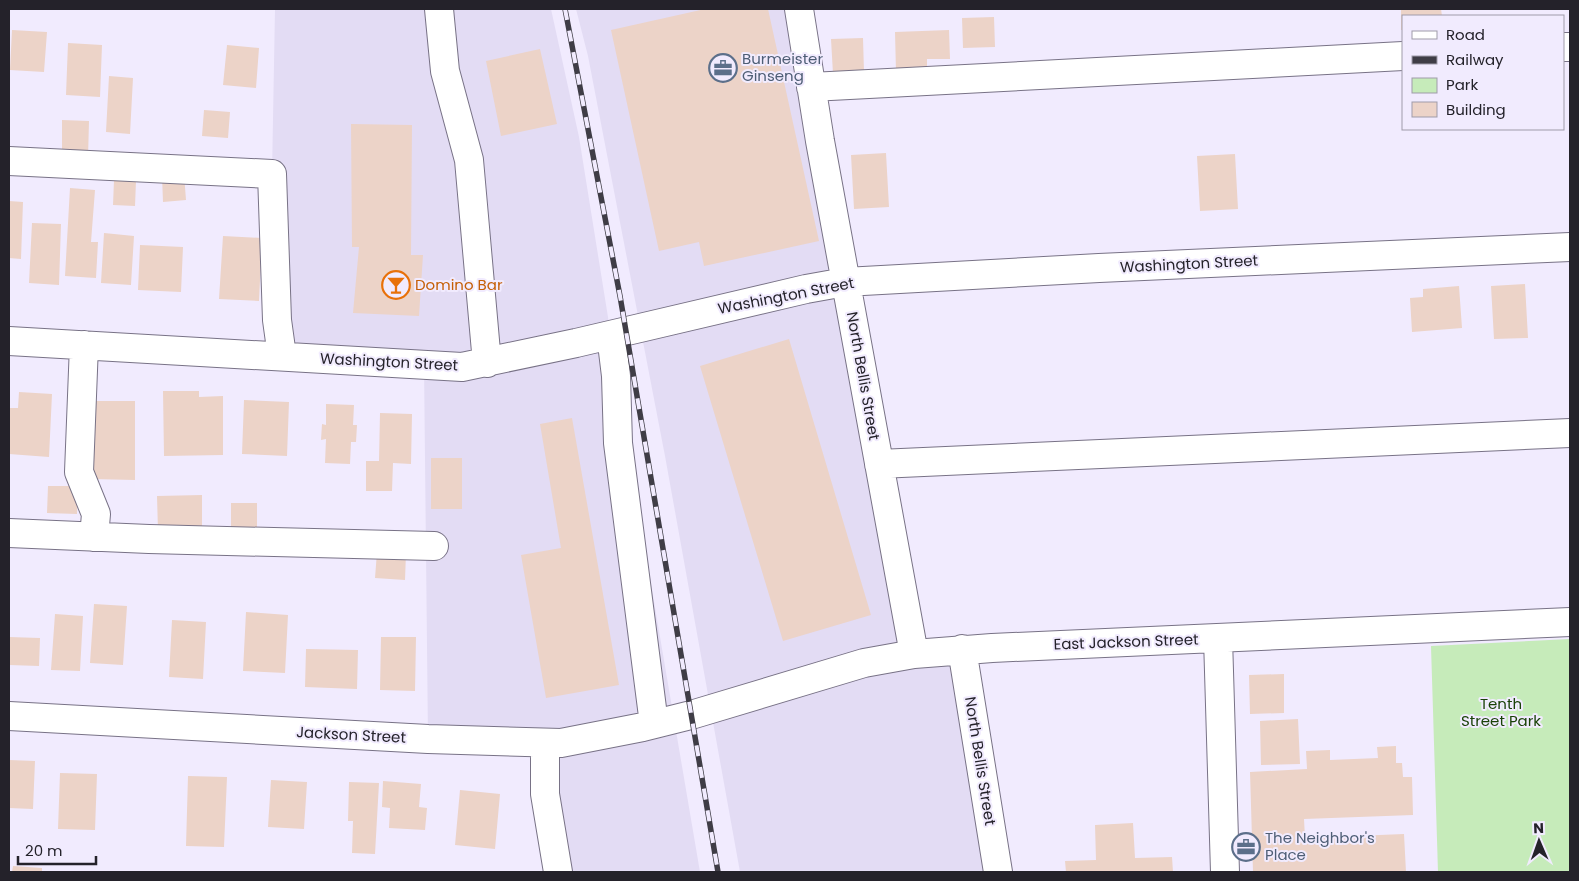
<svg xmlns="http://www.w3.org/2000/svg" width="1579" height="881" font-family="Poppins,sans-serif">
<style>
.built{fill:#e3dcf4}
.green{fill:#c6ebba}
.building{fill:#ecd3c8}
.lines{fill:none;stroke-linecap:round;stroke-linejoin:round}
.minor-casing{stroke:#787286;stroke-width:30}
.minor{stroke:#fff;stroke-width:28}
.rail-casing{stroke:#3f3d46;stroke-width:5.5}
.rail{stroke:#f1ebfe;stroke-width:4;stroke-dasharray:11;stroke-linecap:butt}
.labels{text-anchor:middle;stroke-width:4;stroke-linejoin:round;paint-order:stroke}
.service-label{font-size:15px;fill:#4e5e75;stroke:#f1ebfe;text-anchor:start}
.street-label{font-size:15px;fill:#24222a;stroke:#f1ebfe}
.food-label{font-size:15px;fill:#c56008;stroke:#f1ebfe;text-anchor:start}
.park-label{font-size:15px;fill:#194207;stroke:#f1ebfe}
</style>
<rect width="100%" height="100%" fill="#f1ebfe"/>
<!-- built -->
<path class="built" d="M275 9H551L579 137 650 578 700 872H558L545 744 428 739 424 365 282 356 272 174Z
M576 9H799L913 654 962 649 998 872H740L665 456 588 56Z"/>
<!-- green -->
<path class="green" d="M1570 639V872H1438L1431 646Z"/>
<!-- building -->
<path class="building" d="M705 9H768L819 241 704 266 699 242 659 251 611 30Z
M1401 9H1441L1442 16H1403V30H1401Z
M994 17 995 47 963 48 962 18Z
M12 30 47 32 44 72 10 70Z
M949 30 950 59H927V71L896 72 895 32Z
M863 38 864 72 833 74 831 39Z
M68 43 102 45 100 97 66 95Z
M227 45 259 48 256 88 223 85Z
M540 49 557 124 501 136 486 61Z
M109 76 133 78 130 134 106 132Z
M204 110 230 112 228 138 202 136Z
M62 120 89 121 88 158H62Z
M351 124 412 125 411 255H423L419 316 353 313 359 247H352Z
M886 153 889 207 854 209 851 155Z
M1235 154 1238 209 1200 211 1197 156Z
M184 174 186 200 163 202 162 176Z
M114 180 136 181 135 206 113 205Z
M70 188 95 190 91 242H98L96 278 65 276Z
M9 201 23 202 21 259 9 258Z
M32 223 61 224 59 285 29 283Z
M104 233 134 236 131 285 101 283Z
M223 236 262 238 259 301 219 299Z
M140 245 183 247 181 292 138 290Z
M1525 284 1528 338 1494 339 1491 286Z
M1459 286 1462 328 1412 332 1410 298 1423 297V289Z
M789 339 871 615 783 641 700 366Z
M163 391H199V397L223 396V455L164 456Z
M19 392 52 394 49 457 9 454V408H18Z
M244 400 289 402 287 456 242 454Z
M92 401H135V480L91 479Z
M326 404 354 405 353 425H357L356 442H351L350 464 325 463 326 439 321 440 322 424 326 425Z
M380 413 412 414 411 464 393 463 392 491H366V461H379Z
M572 418 619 685 546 698 521 555 561 548 540 424Z
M431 458H462V509H431Z
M48 486H78L77 514 47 513Z
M202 495V530L158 531 157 496Z
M231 503H257V530L231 531Z
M377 552 406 553 405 580 375 578Z
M94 604 127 606 123 665 90 663Z
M246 612 288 615 285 673 243 671Z
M55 614 83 616 80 671 51 670Z
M172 620 206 622 203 679 169 677Z
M9 637 40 638 39 666 9 665Z
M381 637H416L415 691 380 690Z
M306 649 358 650 357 689 305 687Z
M1284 674V713L1250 714 1249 675Z
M1298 719 1300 764 1261 765 1260 721Z
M1396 746V763H1402L1403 777H1412L1413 815 1304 819 1305 838 1404 834 1406 872H1253L1250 772 1307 769 1306 751 1330 750V760L1378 758 1377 747Z
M9 760 35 761 33 809 9 808Z
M60 773 97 774 95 830 58 829Z
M188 776 227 777 224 847 186 846Z
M271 780 307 782 304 829 268 827Z
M383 781 421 784 419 807 427 808 425 830 389 828 390 808 382 807Z
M349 782 379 783 375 854 352 853 353 821H348Z
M460 790 500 794 495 849 455 845Z
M1133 823 1135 858 1172 857 1173 872H1066L1065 861 1096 860 1095 825Z
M13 866 42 868V872H12Z"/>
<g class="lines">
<defs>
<path id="minor" d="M439 9 445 71 469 160 487 363
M799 9 820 141 914 654
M1563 47H1570
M811 87 1403 56
M9 161 272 174 277 320 282 356
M611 335 616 376 618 443 654 724
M9 341 462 367 576 343 806 289 845 282 1099 268 1570 247
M84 345 79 472 96 514 94 537
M879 464 1570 433
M9 533 149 539 434 546
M1218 638 1225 872
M962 649 998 872
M9 716 428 739 561 743 643 727 691 715 864 663 914 654 992 648 1570 622
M545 744V794L558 872"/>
</defs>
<!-- minor casing -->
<use href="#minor" class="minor-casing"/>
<!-- minor -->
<use href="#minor" class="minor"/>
<defs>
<path id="rail" d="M565 9 620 296 718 872"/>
</defs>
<!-- rail casing -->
<use href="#rail" class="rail-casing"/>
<!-- rail -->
<use href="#rail" class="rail"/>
</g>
<!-- icons -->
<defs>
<symbol id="office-ring" viewBox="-11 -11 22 22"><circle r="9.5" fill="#f1ebfe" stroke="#5c6f8a" stroke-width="1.5"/><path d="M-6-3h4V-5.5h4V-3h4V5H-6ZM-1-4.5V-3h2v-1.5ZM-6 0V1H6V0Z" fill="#5c6f8a"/></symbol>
<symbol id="bar-ring" viewBox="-11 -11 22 22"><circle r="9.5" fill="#f1ebfe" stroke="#e8710a" stroke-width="1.5"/><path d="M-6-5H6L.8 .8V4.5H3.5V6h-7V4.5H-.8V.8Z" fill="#e8710a"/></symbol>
</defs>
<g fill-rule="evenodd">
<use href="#office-ring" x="707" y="52" width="32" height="32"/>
<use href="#bar-ring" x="380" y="269" width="32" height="32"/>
<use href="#office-ring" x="1230" y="831" width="32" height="32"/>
</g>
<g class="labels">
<!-- service labels -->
<g class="service-label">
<text x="742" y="64">Burmeister<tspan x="742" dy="17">Ginseng</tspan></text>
<text x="1265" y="843">The Neighbor's<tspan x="1265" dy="17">Place</tspan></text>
</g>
<!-- street labels -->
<g class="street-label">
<text transform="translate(1189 264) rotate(-3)" y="5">Washington Street</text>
<text transform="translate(786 296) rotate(-11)" y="5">Washington Street</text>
<text transform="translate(389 362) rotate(3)" y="5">Washington Street</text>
<text transform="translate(863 376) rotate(80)" y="5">North Bellis Street</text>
<text transform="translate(1126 642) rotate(-2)" y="5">East Jackson Street</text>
<text transform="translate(351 735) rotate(3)" y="5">Jackson Street</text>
<text transform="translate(980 761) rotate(81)" y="5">North Bellis Street</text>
</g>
<!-- food labels -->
<g class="food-label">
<text x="415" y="290">Domino Bar</text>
</g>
<!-- park labels -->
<g class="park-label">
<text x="1501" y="709">Tenth<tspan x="1501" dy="17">Street Park</tspan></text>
</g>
</g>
<!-- border -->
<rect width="1579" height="881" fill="none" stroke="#24222a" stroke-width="20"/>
<!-- legend -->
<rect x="1402" y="15" width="162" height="115" fill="#f1ebfe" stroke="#9f9ba9"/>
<rect x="1412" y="31" width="25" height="8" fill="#ffffff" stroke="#9f9ba9"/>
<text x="1446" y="40" font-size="15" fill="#24222a">Road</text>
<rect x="1412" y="56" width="25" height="8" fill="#3f3d46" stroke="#9f9ba9"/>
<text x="1446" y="65" font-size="15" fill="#24222a">Railway</text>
<rect x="1412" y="78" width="25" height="15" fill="#c6ebba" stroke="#9f9ba9"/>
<text x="1446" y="90" font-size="15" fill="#24222a">Park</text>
<rect x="1412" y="102" width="25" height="15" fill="#ecd3c8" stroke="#9f9ba9"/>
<text x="1446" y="115" font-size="15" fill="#24222a">Building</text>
<!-- north arrow -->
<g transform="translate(1539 841) rotate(358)" stroke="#f1ebfe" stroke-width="4" paint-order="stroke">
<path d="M0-4L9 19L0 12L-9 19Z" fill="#24222a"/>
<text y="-8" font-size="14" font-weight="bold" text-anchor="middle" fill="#24222a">N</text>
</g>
<!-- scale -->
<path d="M18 856v8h78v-8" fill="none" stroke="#24222a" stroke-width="2.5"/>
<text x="25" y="856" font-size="15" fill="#24222a" stroke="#f1ebfe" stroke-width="4" paint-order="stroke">20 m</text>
</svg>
